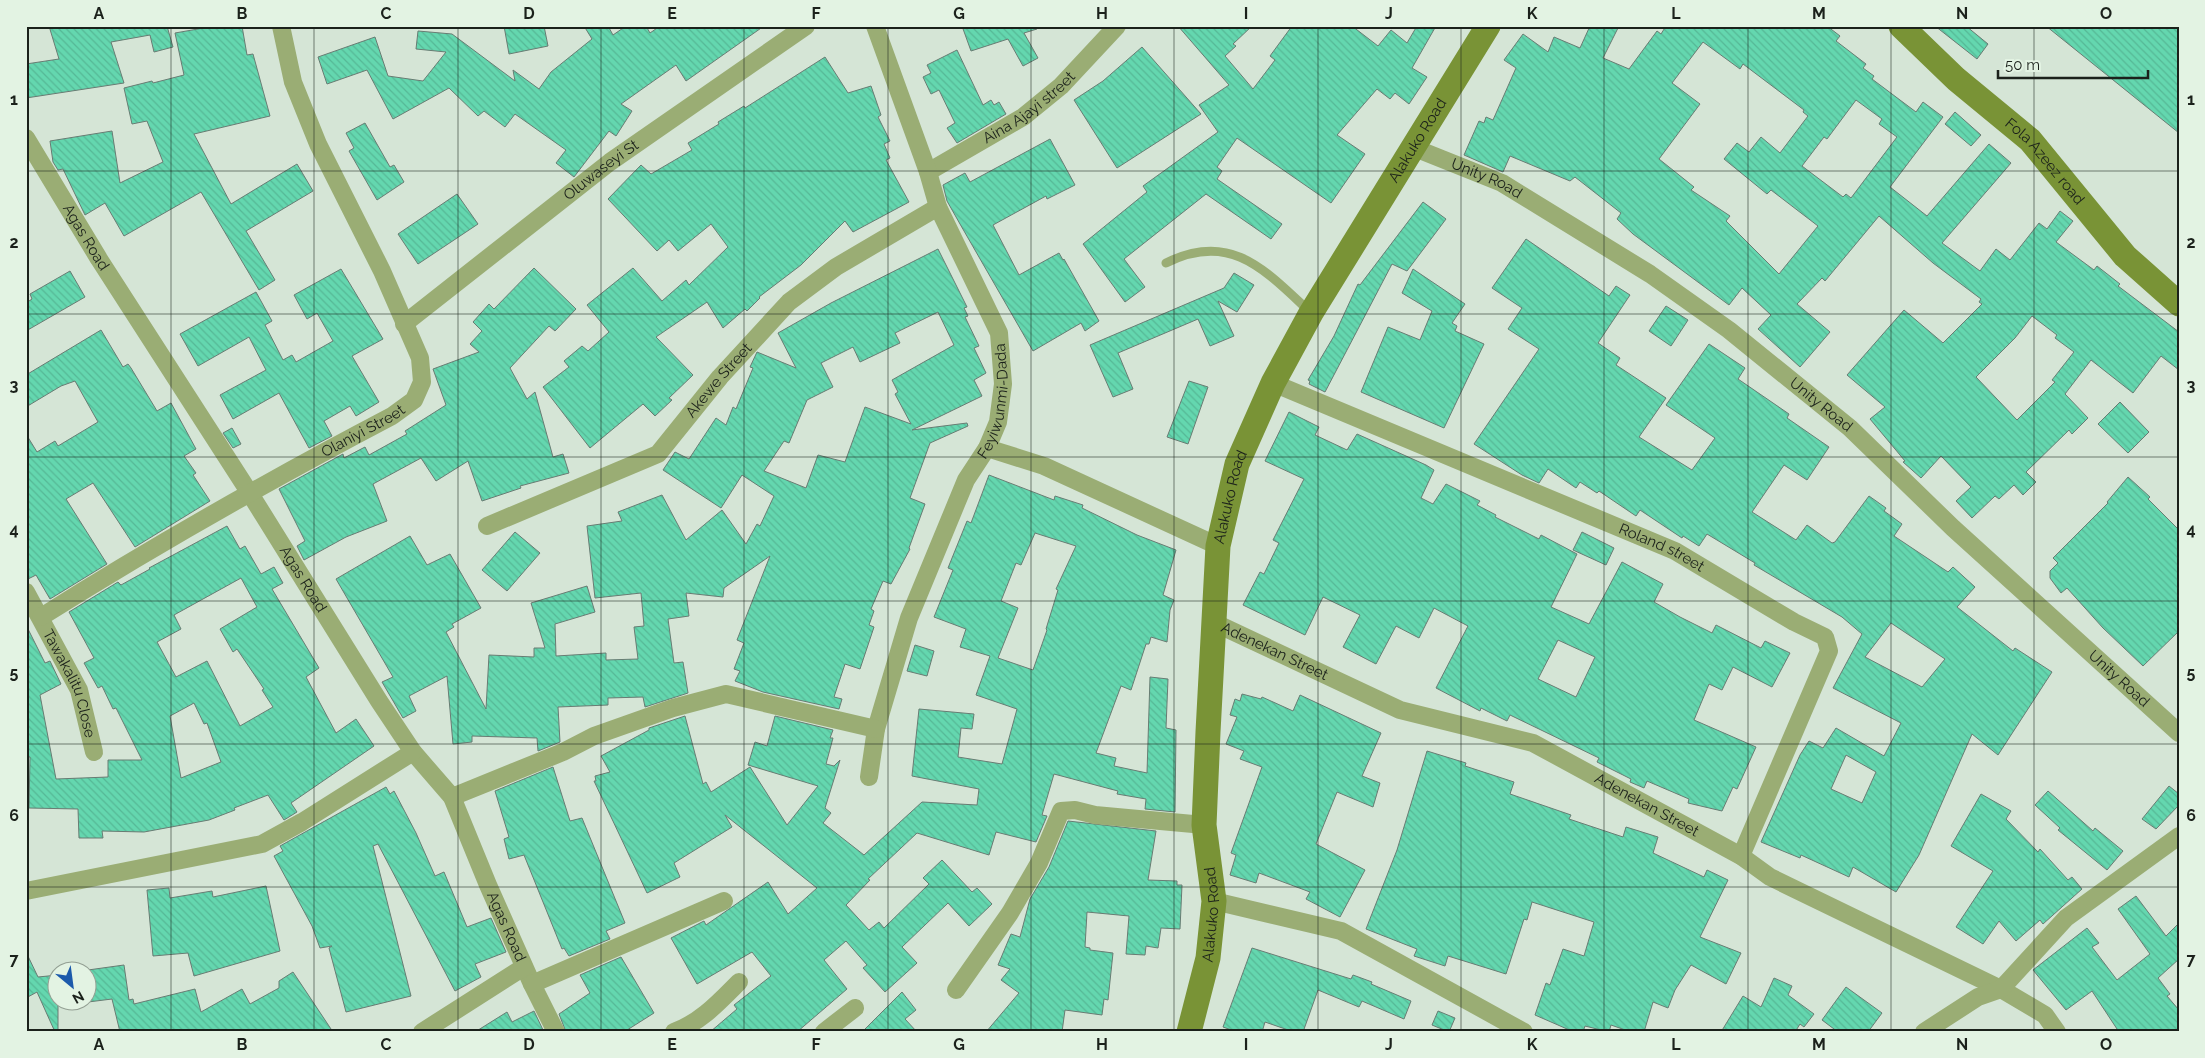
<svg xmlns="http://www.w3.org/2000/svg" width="2205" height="1058" font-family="Raleway,sans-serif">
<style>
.building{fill:url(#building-back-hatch);stroke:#687c73;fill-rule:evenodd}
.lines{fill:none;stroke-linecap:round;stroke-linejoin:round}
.lane{stroke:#9aad74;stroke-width:9}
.street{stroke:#9aad74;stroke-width:18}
.secondary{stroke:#799336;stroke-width:25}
.grid{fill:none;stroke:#1b211b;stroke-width:1;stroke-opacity:0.55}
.labels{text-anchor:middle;stroke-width:4;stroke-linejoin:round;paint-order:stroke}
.street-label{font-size:15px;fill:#1b211b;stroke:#e3f3e3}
.neatline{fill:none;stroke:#1b211b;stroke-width:2}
.grid-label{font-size:16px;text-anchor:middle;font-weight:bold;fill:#1b211b}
</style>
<defs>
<pattern id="building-back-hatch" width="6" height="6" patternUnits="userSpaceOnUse" patternTransform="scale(1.25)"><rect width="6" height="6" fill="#64d7af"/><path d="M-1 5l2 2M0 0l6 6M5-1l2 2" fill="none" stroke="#56b896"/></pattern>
</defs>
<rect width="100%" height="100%" fill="#d5e5d6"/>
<!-- building -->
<path class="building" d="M49 26H167L173 47 154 52 150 35 111 42 124 83 26 98V64L59 59Z
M215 26H242L247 55 253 54 270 116 194 134 231 204 297 164 313 191 246 231 275 280 259 290 201 192 124 236 105 203 85 215 63 169 58 170 53 162 50 141 112 131 120 183 163 162 147 121 132 124 124 88 152 81 153 83 184 75 175 33Z
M504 26H544L548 46 509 54Z
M584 26H608L613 35 626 26H646L650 33 660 26H764L686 81 676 65 621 104 632 111 616 136 609 131 574 177 556 163 566 150 515 114 505 127 484 111 478 116 449 88 393 119 367 70 327 84 318 57 375 37 388 76 423 81 446 52 416 49 418 31 452 34 515 81 513 70 539 89 551 72 592 39Z
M962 26H1037V29L1024 33 1038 58 1023 66 1008 39 971 51Z
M1178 26H1252L1233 44 1236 46 1225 56 1253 89 1275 60 1270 56 1292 26H1352L1378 46 1391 30 1407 43 1417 26H1436L1412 68 1427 77 1409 104 1395 93 1390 99 1377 89 1337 135 1365 154 1331 203 1237 138 1217 167 1222 171 1217 179 1282 224 1271 239 1206 194 1124 259 1145 287 1125 302 1083 244 1147 192 1143 186 1218 132 1199 105 1229 85Z
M1590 26H1619L1603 58 1629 69 1657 31 1661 34 1666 26H1827L1840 36 1836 41 1866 64 1863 68 1874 76 1872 79 1916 112 1923 102 1943 117 1890 187 1927 216 1989 144 2011 163 1942 243 1980 271 1996 249 2010 260 2039 223 2047 229 2060 211 2073 221 2056 242 2094 270 2097 266 2120 284 2118 286 2179 332V370L2161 356 2133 393 2091 360 2065 394 2088 418 2072 434 2069 430 2026 472 2036 482 2023 495 2014 485 1999 499 1995 496 1972 518 1956 501 1971 487 1941 456 1921 478 1903 462 1905 461 1870 419 1885 407 1847 375 1904 310 1943 343 1982 304 1979 302 1981 299 1933 263 1879 216 1825 281 1822 278 1797 304 1830 332 1800 367 1758 329 1771 315 1742 288 1729 305 1633 234 1617 219 1621 213 1575 177 1570 181 1510 156 1503 172 1464 155 1479 121 1484 123 1486 117 1493 120 1516 68 1504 60 1523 34 1548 52 1554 37 1580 48ZM1703 42 1740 69 1743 64 1804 110 1803 112 1808 116 1780 153 1761 137 1749 152 1737 143 1724 159 1767 194 1771 190 1818 226 1779 274 1726 221 1730 216 1691 190 1694 187 1659 159 1700 104 1672 83ZM1856 100 1882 119 1879 124 1897 137 1851 198 1846 194 1843 197 1802 166 1824 137 1827 139ZM2032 316 2057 335 2055 338 2074 352 2052 380 2055 382 2017 420 1976 377 2015 338Z
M1935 26H1966L1988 44 1977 59Z
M2046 26H2179V133Z
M1142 47 1201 114 1117 168 1074 100 1103 81Z
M957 50 983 105 991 100 994 105 999 102 1006 114 957 143 947 128 955 123 939 90 931 94 923 77 931 73 927 65Z
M825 57 848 93 871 86 881 115 878 117 890 141 884 144 890 158 886 160 909 202 853 232 845 221 801 265 759 297 760 298 747 311 745 309 723 328 707 302 656 337 693 375 669 398 672 400 655 416 643 404 590 448 543 387 569 367 564 361 582 346 588 351 609 332 587 305 633 268 662 301 686 280 689 285 728 247 711 224 678 251 669 240 657 251 608 199 641 165 651 174 692 150 688 143 719 124 718 122 744 106 745 108Z
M1955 112 1981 135 1971 146 1945 124Z
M365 123 390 167 394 165 404 182 377 200 349 151 354 148 346 133Z
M1050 139 1075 185 1047 199 1046 196 993 225 1019 275 1059 253 1063 260 1064 259 1099 321 1085 331 1081 323 1033 351 960 224 947 201 943 185 965 173 970 182Z
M457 194 478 224 418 264 398 234Z
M1423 202 1446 219 1407 271 1392 264 1325 392 1309 384 1310 381 1308 380 1334 336 1358 284 1360 285Z
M1526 239 1609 296 1616 286 1630 295 1598 343 1620 358 1616 365 1666 398 1639 437 1692 470 1715 438 1666 405 1709 344 1745 368 1738 379 1789 414 1787 418 1829 447 1807 480 1784 465 1752 512 1796 540 1807 525 1832 543 1835 542 1869 496 1886 508 1884 511 1902 524 1894 536 1948 572 1953 567 1975 587 1957 607 2013 651 2015 648 2052 672 1998 755 1972 734 1919 855 1896 892 1853 867 1849 877 1801 855 1800 858 1761 842 1800 755 1809 741 1823 748 1836 728 1884 756 1901 723 1833 688 1862 634 1842 617 1754 565 1755 563 1707 534 1699 546 1683 536 1682 538 1640 510 1636 516 1599 491 1597 493 1580 482 1576 488 1548 469 1539 483 1522 475 1474 444 1539 349 1508 329 1522 308 1492 288ZM1891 623 1945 659 1922 687 1865 657ZM1846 755 1876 772 1862 803 1831 789Z
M938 249 967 307 964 308 968 316 965 317 979 346 974 348 986 373 974 380 982 396 912 430 967 423 968 426 930 443 910 498 925 504 909 548 910 549 891 584 883 581 871 609 874 611 869 625 874 627 860 669 845 664 834 697 842 699 839 709 763 692 735 681 740 671 734 669 744 643 737 640 770 556 724 588 723 597 686 593 689 616 668 619 674 663 683 662 688 693 645 707 643 697 608 698V705L558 707 560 742 538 751 537 738 472 736V742L453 744 447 676 409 696 416 711 403 718 382 682 393 677 336 579 410 536 427 565 450 554 481 608 452 624 454 627 446 632 486 709 489 655 534 657V648H545L531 603 587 586 595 612 555 624 556 656 606 653V660L638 659 634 627 644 626 641 593 595 598 587 526 622 521 618 512 662 495 686 540 722 510 746 544 757 524 760 526 774 496 742 475 721 508 663 470 675 452 689 459 716 418 726 425 733 407 736 409 753 368 750 367 757 352 796 368 778 333 831 303ZM938 312 954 345 892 380 898 392 895 394 911 424 865 407 845 462 818 455 806 488 764 471 784 441 789 443 807 400 833 387 821 363 853 347 860 362 900 343 895 333Z
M534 268 576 309 555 331 549 326 510 368 527 399 535 392 553 457 563 454 569 473 520 486 521 488 482 501 468 461 436 481 421 458 373 484 387 521 346 537 304 560 297 546 305 541 279 489 343 454 344 458 365 447 369 455 407 434 405 431 446 405 433 369 479 352 470 344 482 331 473 322 489 304 494 309Z
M341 269 383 339 352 356 379 402 356 416 350 406 324 421 332 436 309 448 279 393 233 419 220 395 266 370 249 337 198 366 180 334 256 292 272 321 265 325 283 360 292 355 296 362 333 341 317 313 307 319 294 295Z
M1413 269 1465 304 1452 323 1457 326 1455 331 1484 344 1444 428 1361 392 1388 327 1420 340 1432 311 1402 293Z
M70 271 85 297 26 331V303L32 299 30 294Z
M1234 273 1254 285 1237 312 1218 301 1234 336 1210 346 1198 319 1118 353 1133 389 1113 397 1090 345 1224 288Z
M1666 306 1688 320 1671 346 1649 331Z
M101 330 123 367 128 364 131 368 157 411 171 403 196 449 184 456 196 473 193 475 210 501 135 547 93 483 66 499 107 564 50 599 36 575 26 580V434L37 452 55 441 58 446 98 422 75 381 61 386 26 407V375Z
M1189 381 1208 387 1188 444 1167 437Z
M2120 402 2149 432 2128 453 2098 424Z
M1289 412 1319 427 1315 435 1347 450 1357 434 1426 465 1434 470 1421 498 1433 504 1446 484 1480 501 1477 505 1496 515 1495 517 1539 539 1541 535 1577 554 1551 607 1589 624 1622 562 1663 584 1654 602 1680 617 1712 633 1716 625 1761 648 1765 641 1790 653 1772 687 1733 667 1722 690 1709 684 1694 720 1756 747 1737 789 1733 787 1722 811 1688 803 1689 799 1647 781 1644 788 1630 782 1631 779 1597 762 1599 758 1510 715 1507 721 1481 708 1480 711 1436 688 1468 626 1434 608 1419 638 1396 626 1376 664 1343 647 1360 615 1323 597 1305 635 1243 605 1260 572 1264 574 1279 543 1273 540 1304 479 1265 461ZM1558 640 1595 657 1576 697 1538 679Z
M232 428 241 444 233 448 223 433Z
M989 475 1054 500 1055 496 1083 505 1082 508 1137 535 1176 550 1163 595 1174 600 1170 610 1167 642 1151 637 1149 644H1146L1131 690 1121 686 1096 753 1116 758 1114 766 1147 773 1150 677 1168 679 1166 728 1176 730 1175 812 1145 809 1146 799 1117 794 1118 791 1054 774 1042 815 1047 816 1036 842 996 832 989 855 917 833 868 879 870 880 846 905 869 930 879 922 884 928 929 884 923 878 942 860 972 892 977 888 992 904 969 926 948 903 902 947 917 963 885 992 863 968 867 965 846 941 824 960 847 989 797 1032H710L737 1009 734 1005 771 976 752 952 697 984 671 938 704 921 706 925 768 882 788 914 817 888 725 815 732 827 674 863 680 877 647 893 594 781H596L595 776 610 772 601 756 649 730V728L685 716 703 784 706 782 711 792 750 767 787 825 818 786 748 765 755 742 767 746 775 716 833 730 830 738H833L826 764 834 766 840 760 825 808 831 813 823 823 864 855 922 802 977 805 979 789 912 776 919 709 974 714 972 729 961 728 958 757 1002 764 1017 709 976 695 990 656 960 647 966 629 934 617 953 570 948 568 967 521 971 523ZM1035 533 1076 546 1056 589 1058 590 1046 629 1047 630 1033 670 998 658 1018 608 1001 601 1016 563 1021 565Z
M2128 477 2150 497 2148 499 2179 530V631L2143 666 2103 628 2067 588 2061 593 2050 578V571L2058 563 2053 558 2108 503 2107 502Z
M227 526 240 549 245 546 261 574 274 567 283 583 272 589 319 668 306 677 336 733 356 719 374 746 291 803 297 812 284 820 268 795 234 808 235 810 209 820 144 832 102 831 103 838H79L78 809 29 808 30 757H26V625L45 663 50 661 61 684 40 695 56 779 108 777V760H142L116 708 113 709 102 686 98 688 84 663 94 658 69 612 118 582 121 585 150 569 149 568ZM241 578 257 607 220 629 233 652 237 649 264 689 262 690 273 707 240 726 207 661 176 677 157 642 181 629 174 615ZM194 703 204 724 207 723 221 762 181 778 170 716Z
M515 532 540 553 507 591 482 570Z
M1582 532 1614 548 1606 565 1573 550Z
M915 645 934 651 927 676 907 671Z
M1242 694 1261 699 1262 697 1293 711 1300 695 1381 733 1362 776 1380 783 1373 807 1337 792 1316 844 1365 870 1340 917 1306 899 1310 892 1259 873 1256 883 1230 875 1236 855 1231 853 1262 767 1240 759 1244 751 1226 744 1237 717 1230 715 1235 699 1240 701Z
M1427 751 1466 763 1465 766 1514 782 1510 794 1571 815 1569 819 1623 837 1626 827 1658 837 1653 853 1704 877 1707 870 1728 880 1700 937 1741 953 1726 984 1691 965 1675 990 1668 1008 1653 1002 1644 1032H1631L1611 1025 1609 1032 1585 1026 1583 1032H1574L1535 1015 1546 983 1550 985 1563 949 1584 956 1594 922 1532 902 1527 920 1524 919 1506 974 1448 956 1445 966 1414 956 1417 949 1366 929 1397 850Z
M553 767 570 821 582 818 625 923 606 931 610 939 569 956 564 948 562 949 524 855 509 859 504 839 509 837 495 791Z
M2169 786 2179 794V805L2156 829 2142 819Z
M386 787 390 794 394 791 416 833 435 876 444 872 467 927 491 918 506 952 475 964 481 977 455 991 378 844 373 846 411 996 346 1012 329 948 332 946 320 948 312 926 274 856 283 851 280 846Z
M2048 791 2093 831 2095 828 2123 851 2107 870 2058 830 2060 828 2035 805Z
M1981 794 2011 811 2006 819 2038 852 2040 849 2068 880 2072 877 2082 889 2043 924 2040 920 2016 941 1999 921 1983 944 1956 927 1993 871 1951 846Z
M1068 821 1156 831 1148 880 1177 881V885H1182L1180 929 1161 928 1158 948 1146 946 1145 955 1126 954 1129 916 1087 912 1085 947 1090 948V950L1113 953 1108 1000 1104 999 1102 1015 1065 1010 1062 1032H986L1019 993 1001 980 1010 969 998 965 1011 934 1020 937 1030 899 1049 867Z
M266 886 280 951 194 976 188 953 153 956 147 890 169 888 170 898 212 891 213 897Z
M2136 896 2166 936 2179 923V959L2158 978 2170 994 2167 996 2179 1010V1032H2119L2092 991 2066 1010 2033 970 2087 928 2099 943 2092 947 2117 980 2150 954 2118 909Z
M1252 948 1351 979 1353 975 1372 982 1371 984 1411 1001 1404 1019 1362 1001 1359 1007 1318 990 1303 1032H1294L1265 1022 1262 1032H1237L1223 1027Z
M26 952 38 977 58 975V1032H55L37 992 26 998Z
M621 957 654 1013 624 1032H566L559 1014 590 993 580 975Z
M124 965 129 1000 133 999 134 1004 195 989 201 1012 242 989 250 1004 279 988V981L293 972 333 1032H120L112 999 88 1002V970Z
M1774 978 1792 986 1788 995 1814 1014 1804 1027 1800 1024 1795 1032H1721L1743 996 1761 1007Z
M1846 987 1882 1013 1868 1032H1838L1822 1020Z
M902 992 916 1010 905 1019 917 1032H862Z
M534 1011 544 1032H475L507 1012 512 1022Z
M1438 1011 1455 1018 1449 1032 1432 1025Z"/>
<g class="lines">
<!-- lane -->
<path class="lane" d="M1166 263C1230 231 1264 269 1309 311"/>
<!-- street -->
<g class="street">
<path id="s1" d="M26 138 99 259 249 492 379 701 413 752 452 797 488 885 532 984 556 1032"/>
<path id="s2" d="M1412 147 1502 183 1650 274 1729 330 1850 428 1953 528 2179 733"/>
<path id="s3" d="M928 172 1023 117 1061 86 1117 26"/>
<path id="s4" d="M404 324 610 162 806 26"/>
<path id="s5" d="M1273 383 1675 551 1794 622 1825 637 1829 651 1741 856"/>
<path d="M987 448 1044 466 1218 546"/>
<path id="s6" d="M487 526 658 454 720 377 789 302 836 267 938 207"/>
<path id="s7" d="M26 592 79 690 94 752"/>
<path id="s8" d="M41 617C155 545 272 479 392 416L414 400 422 382 420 358 382 271 318 144 293 82 281 26"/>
<path id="s9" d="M1215 623 1400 710 1533 743 1741 856 1770 877 2001 989 2045 1015 2057 1032"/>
<path id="s10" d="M869 777 876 729 909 618 966 480 987 448 998 422 1003 384 999 333 938 207 928 172 875 26"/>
<path d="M452 797 563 752 594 736 673 708 726 694 876 729"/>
<path d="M26 891 262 844 302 822 413 752"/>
<path d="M1214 901 1341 931 1524 1032"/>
<path d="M532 984 724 901"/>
<path d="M956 990 1010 913 1039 863 1061 811 1075 810 1095 815 1204 825"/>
<path d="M422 1032 524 967"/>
<path d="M674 1032C701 1022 719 1002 739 982"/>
<path d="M824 1032 855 1008"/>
<path d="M1924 1032 1978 997 2001 989 2066 918 2179 836"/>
</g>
<!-- secondary -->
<g class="secondary">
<path id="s11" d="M1901 26 1956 79 2030 140 2125 256 2179 304"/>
<path id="s12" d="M1189 1032 1208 958 1214 901 1204 825 1208 732 1218 546 1237 464 1273 383 1311 313 1488 26"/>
</g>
</g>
<!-- grid -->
<path class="grid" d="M171 26V1032M314 26V1032M458 26V1032M601 26V1032M744 26V1032M888 26V1032M1031 26V1032M1174 26V1032M1318 26V1032M1461 26V1032M1604 26V1032M1748 26V1032M1891 26V1032M2034 26V1032M26 171H2179M26 314H2179M26 457H2179M26 601H2179M26 744H2179M26 887H2179"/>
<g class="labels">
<!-- street labels -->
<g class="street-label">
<text dy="5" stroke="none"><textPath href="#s3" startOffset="120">Aina Ajayi street</textPath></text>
<text dy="5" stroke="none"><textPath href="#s12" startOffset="945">Alakuko Road</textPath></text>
<text dy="5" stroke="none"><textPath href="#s11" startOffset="198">Fola Azeez road</textPath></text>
<text dy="5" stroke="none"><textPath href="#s4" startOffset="250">Oluwaseyi St</textPath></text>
<text dy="5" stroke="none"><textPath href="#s2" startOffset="81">Unity Road</textPath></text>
<text dy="5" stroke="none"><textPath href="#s1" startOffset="116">Agas Road</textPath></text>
<text dy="5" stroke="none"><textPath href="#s6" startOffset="281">Akewe Street</textPath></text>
<text dy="5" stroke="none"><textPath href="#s10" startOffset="400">Feyiwunmi-Dada</textPath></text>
<text dy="5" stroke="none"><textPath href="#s2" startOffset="486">Unity Road</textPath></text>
<text dy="5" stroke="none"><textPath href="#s8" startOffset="372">Olaniyi Street</textPath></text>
<text dy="5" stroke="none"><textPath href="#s12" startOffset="540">Alakuko Road</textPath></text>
<text dy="5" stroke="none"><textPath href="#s5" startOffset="422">Roland street</textPath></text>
<text dy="5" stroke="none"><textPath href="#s1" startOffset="521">Agas Road</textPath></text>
<text dy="5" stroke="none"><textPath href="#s9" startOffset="66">Adenekan Street</textPath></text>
<text dy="5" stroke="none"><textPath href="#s2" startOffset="891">Unity Road</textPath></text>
<text dy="5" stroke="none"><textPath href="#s7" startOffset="102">Tawakalitu Close</textPath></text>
<text dy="5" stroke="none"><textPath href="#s9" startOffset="471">Adenekan Street</textPath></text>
<text dy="5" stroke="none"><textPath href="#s12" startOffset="120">Alakuko Road</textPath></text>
<text dy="5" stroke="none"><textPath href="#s1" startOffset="926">Agas Road</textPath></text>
</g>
</g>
<!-- border -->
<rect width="2205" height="1058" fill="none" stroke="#e3f3e3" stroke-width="55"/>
<!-- north arrow -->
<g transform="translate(72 986) rotate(151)"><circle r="24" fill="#e3f3e3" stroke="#939f93"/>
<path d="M0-4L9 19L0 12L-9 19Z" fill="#1c5aab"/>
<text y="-8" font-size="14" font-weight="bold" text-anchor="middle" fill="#1b211b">N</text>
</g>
<!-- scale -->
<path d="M1998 70v8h150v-8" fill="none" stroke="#1b211b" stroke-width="2.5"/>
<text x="2005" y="70" font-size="15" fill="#1b211b" stroke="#e3f3e3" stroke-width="4" paint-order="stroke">50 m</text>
<rect x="28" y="28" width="2150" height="1002" class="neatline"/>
<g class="grid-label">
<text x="99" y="19">A</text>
<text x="242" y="19">B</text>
<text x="386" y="19">C</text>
<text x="529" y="19">D</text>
<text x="672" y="19">E</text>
<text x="816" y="19">F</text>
<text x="959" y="19">G</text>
<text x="1102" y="19">H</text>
<text x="1246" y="19">I</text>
<text x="1389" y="19">J</text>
<text x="1532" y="19">K</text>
<text x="1676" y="19">L</text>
<text x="1819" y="19">M</text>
<text x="1962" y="19">N</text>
<text x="2106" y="19">O</text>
<text x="14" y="105">1</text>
<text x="2191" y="105">1</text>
<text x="14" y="248">2</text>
<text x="2191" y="248">2</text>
<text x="14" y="391">3</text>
<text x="2191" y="391">3</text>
<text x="14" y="535">4</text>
<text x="2191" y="535">4</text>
<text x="14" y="678">5</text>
<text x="2191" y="678">5</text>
<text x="14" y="821">6</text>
<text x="2191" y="821">6</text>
<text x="14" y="965">7</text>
<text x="2191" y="965">7</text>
<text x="99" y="1050">A</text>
<text x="242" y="1050">B</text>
<text x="386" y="1050">C</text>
<text x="529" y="1050">D</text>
<text x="672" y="1050">E</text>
<text x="816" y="1050">F</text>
<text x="959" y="1050">G</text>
<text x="1102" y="1050">H</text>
<text x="1246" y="1050">I</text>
<text x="1389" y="1050">J</text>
<text x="1532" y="1050">K</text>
<text x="1676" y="1050">L</text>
<text x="1819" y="1050">M</text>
<text x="1962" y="1050">N</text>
<text x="2106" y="1050">O</text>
</g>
</svg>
